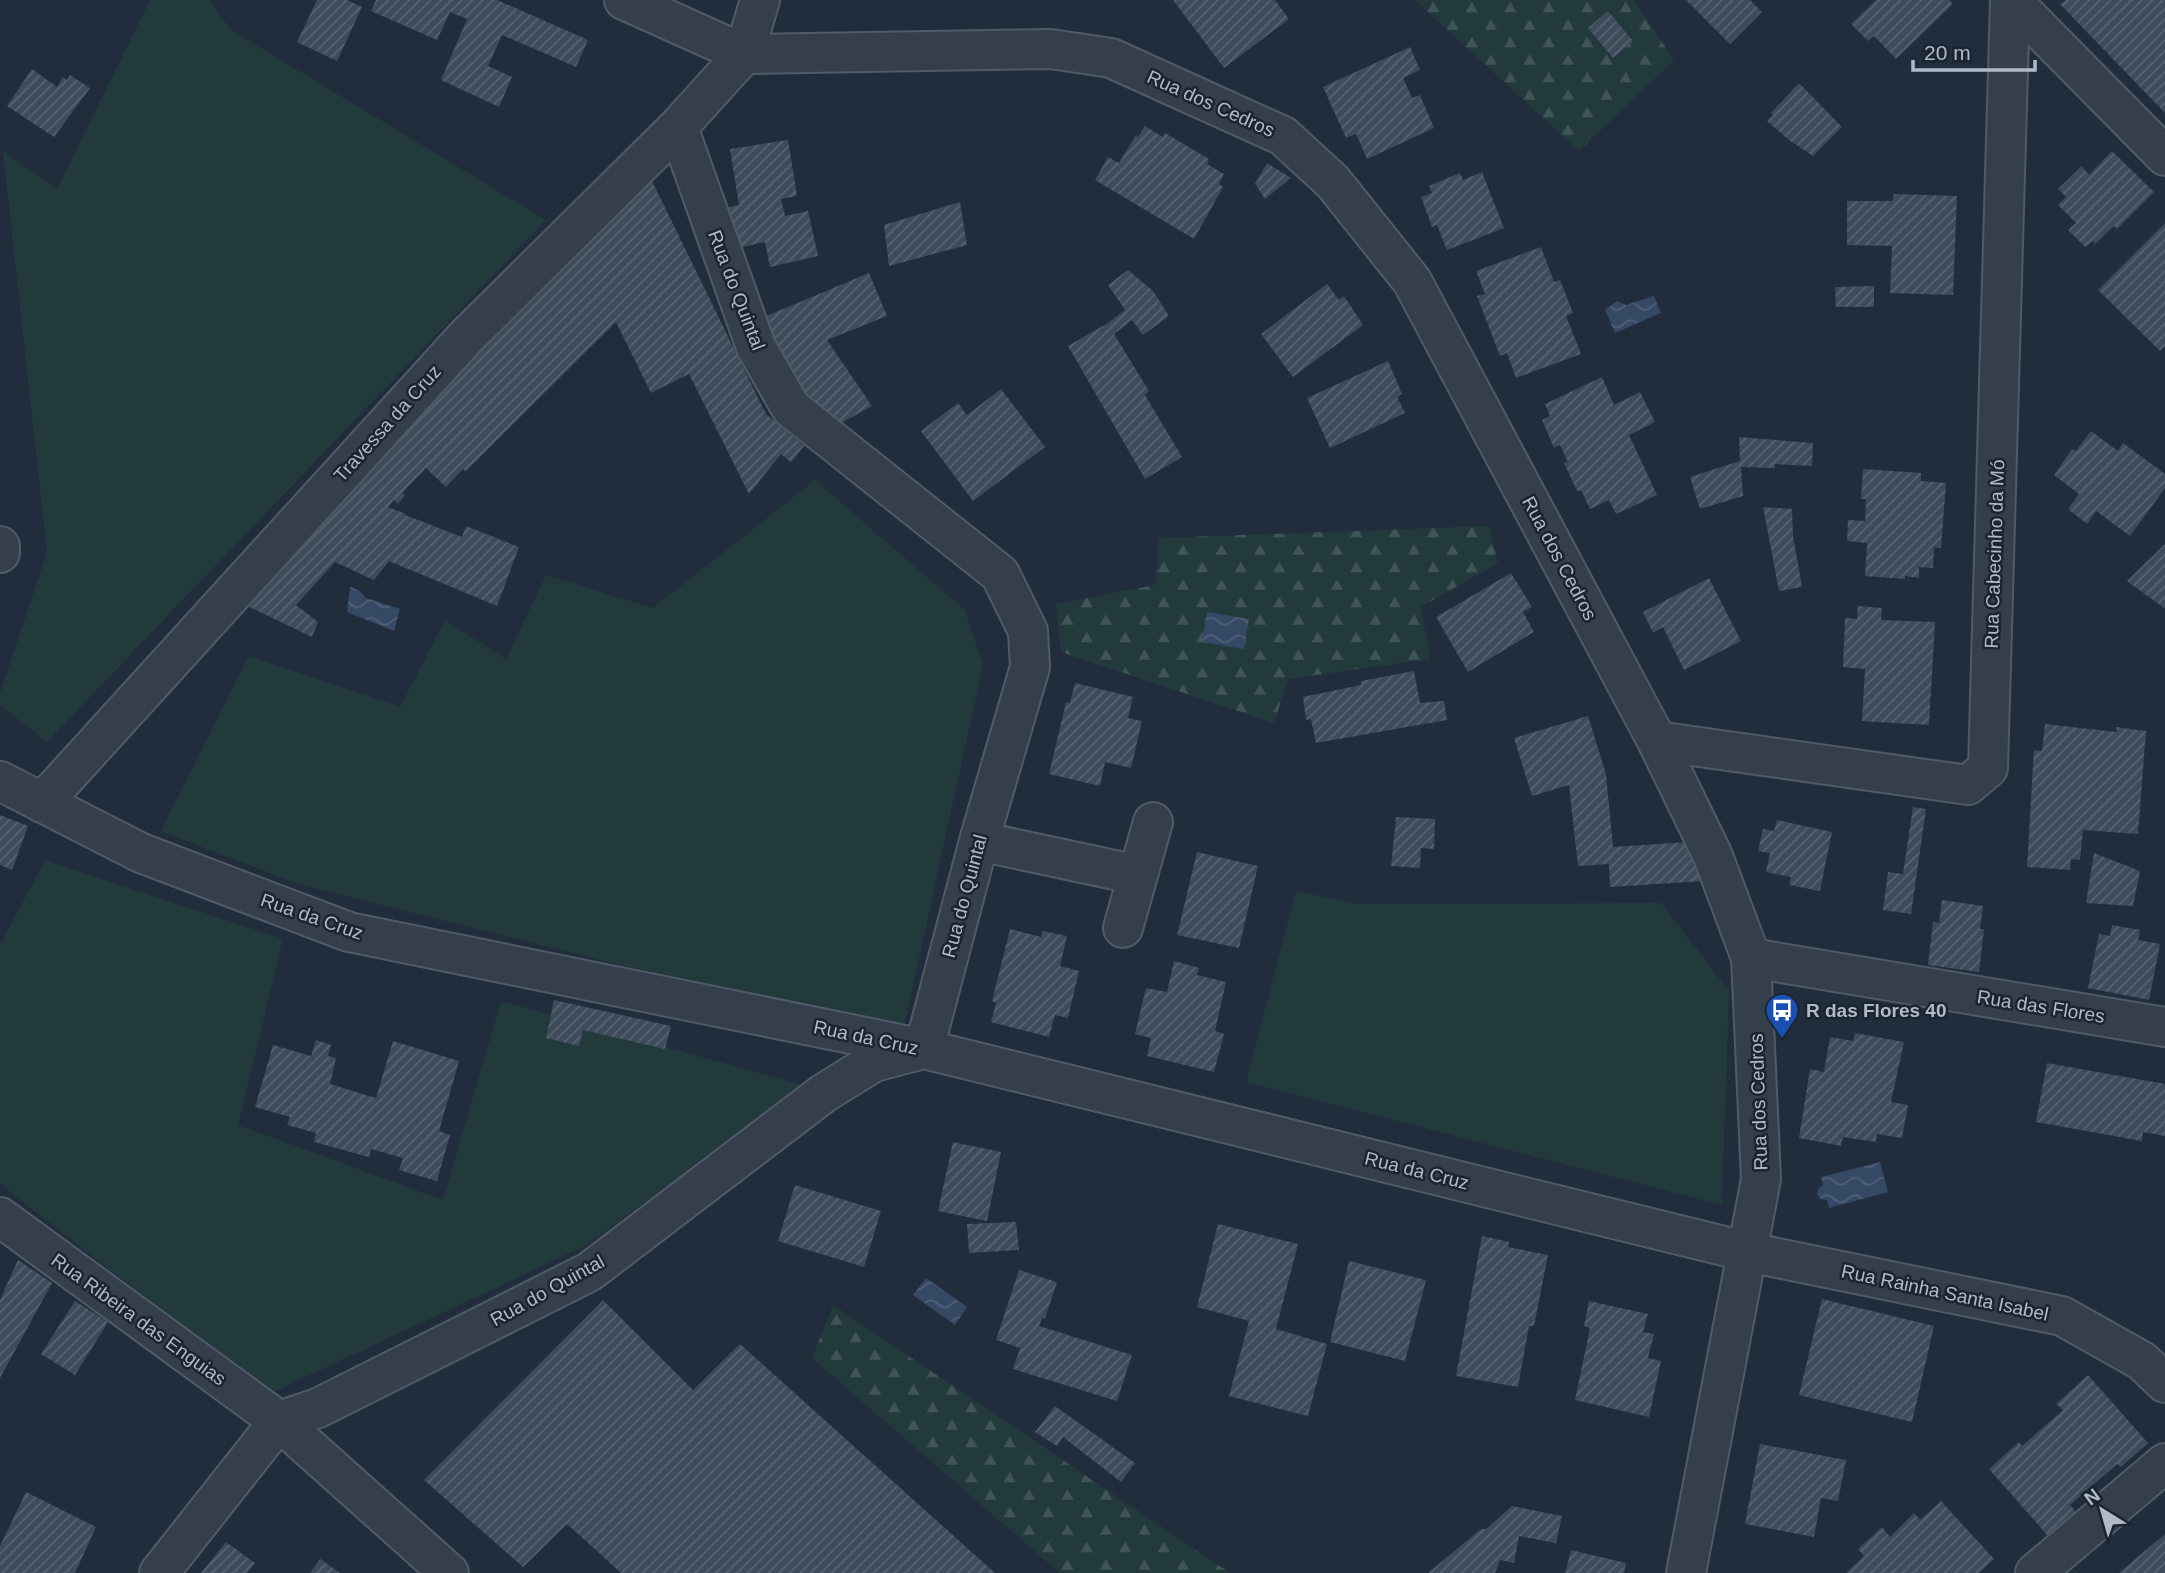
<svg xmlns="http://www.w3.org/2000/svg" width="2165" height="1573" font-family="Helvetica,sans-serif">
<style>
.green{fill:#233a3d}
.forest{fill:url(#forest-firs)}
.water{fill:url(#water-waves)}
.building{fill:url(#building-hatch)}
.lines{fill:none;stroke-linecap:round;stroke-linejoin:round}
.minor-casing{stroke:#515a67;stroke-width:42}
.minor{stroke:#353f4c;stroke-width:38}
.labels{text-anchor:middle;stroke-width:5;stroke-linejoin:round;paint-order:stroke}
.street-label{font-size:19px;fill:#b1bac8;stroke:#1b2431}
.poi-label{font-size:19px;font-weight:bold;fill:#b1bac8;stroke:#1b2431;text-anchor:start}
</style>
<defs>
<pattern id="forest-firs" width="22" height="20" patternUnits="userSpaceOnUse" patternTransform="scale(1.75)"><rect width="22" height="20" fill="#233a3d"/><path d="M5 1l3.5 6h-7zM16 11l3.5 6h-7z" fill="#415458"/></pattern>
<pattern id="water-waves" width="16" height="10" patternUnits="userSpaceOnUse" patternTransform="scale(1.75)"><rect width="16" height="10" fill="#354864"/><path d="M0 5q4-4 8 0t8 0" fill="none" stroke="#506079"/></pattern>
<pattern id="building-hatch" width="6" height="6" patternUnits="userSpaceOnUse" patternTransform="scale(1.75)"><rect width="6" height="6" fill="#3d4b5b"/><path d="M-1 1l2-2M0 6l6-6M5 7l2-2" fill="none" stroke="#576371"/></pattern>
</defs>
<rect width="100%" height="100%" fill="#212d3c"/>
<!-- green -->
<path class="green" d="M150 0H209L231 30 546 220 47 742 0 705V694L47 553 3 151 57 189Z
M815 480 965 610 983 665 902 1036 298 884 161 831 249 656 400 707 445 620 506 659 546 575 653 608Z
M45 860 283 939 238 1125 443 1200 501 1001 806 1086 583 1247 269 1394 0 1184V945Z
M1296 891 1358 904 1661 903 1729 991 1722 1205 1246 1082Z"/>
<!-- forest -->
<path class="forest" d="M1415 0H1634L1674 60 1579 151Z
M1489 526 1498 563 1421 607 1430 659 1288 679 1274 723 1061 652 1056 604 1155 585 1159 538Z
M833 1305 1230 1573H1060L812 1358Z"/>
<!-- water -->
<path class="water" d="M1654 296 1661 313 1615 333 1605 310 1617 301 1626 305Z
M350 587 360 591 366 598 400 609 394 631 347 612Z
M1207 612 1249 619 1244 649 1202 642Z
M1880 1162 1888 1192 1829 1208 1827 1200 1821 1199 1817 1195 1818 1189 1823 1185 1821 1177Z
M926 1278 967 1307 955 1325 913 1295Z"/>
<!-- building -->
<path class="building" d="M317 0H347L362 7 337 61 297 42Z
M376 0H497L588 40 576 67 502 35 488 66 512 77 499 107 441 80 467 19 450 12 437 40 371 11Z
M1173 0H1275L1289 19 1224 68Z
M1686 0H1750L1762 12 1730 44Z
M1876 0H1949L1953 4 1896 59 1874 36 1868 41 1851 24Z
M2066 0H2165V113L2060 4Z
M1608 11 1633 41 1613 58 1588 28Z
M1410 47 1420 70 1403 78 1412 98 1420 95 1434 128 1367 159 1356 134 1346 138 1323 87Z
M32 69 57 87 63 77 67 80 70 75 90 88 54 137 7 106Z
M1799 83 1842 127 1813 156 1789 140 1767 121 1773 115 1771 113Z
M1145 126 1163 137 1165 133 1209 159 1207 164 1224 174 1219 184 1223 187 1194 239 1095 180 1108 157 1119 163 1136 135 1138 137Z
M788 140 797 196 781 199 785 216 808 211 818 256 770 267 765 242 738 248 724 208 739 205 730 149Z
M2112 151 2154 192 2117 229 2114 226 2095 244 2093 241 2085 247 2068 230 2076 223 2058 205 2066 197 2058 189 2082 166 2089 175Z
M1267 163 1291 178 1265 199 1255 184Z
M1482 172 1504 228 1447 250 1437 225 1432 227 1421 197 1432 193 1429 186 1460 173 1463 180Z
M651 179 766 414 804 446 791 462 781 454 749 494 689 374 651 393 616 322 466 471 463 469 446 487 426 468 402 493 405 495 398 504 394 500 388 507 406 514 405 515 462 537 466 526 519 547 497 606 389 561 374 580 335 562 296 605 318 622 312 637 243 604 375 453Z
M1894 194 1957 196 1953 295 1890 293 1892 246 1847 245V201H1893Z
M960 202 967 245 889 266 884 225Z
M2165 223V346L2160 351 2098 290Z
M1541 247 1554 282 1560 280 1573 313 1566 316 1581 354 1516 378 1507 353 1500 356 1477 296 1485 294 1476 271Z
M1128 270 1153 291 1169 316 1143 335 1132 320 1114 334 1149 391 1145 395 1182 457 1145 479 1068 346 1108 323 1125 310 1108 285Z
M869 273 887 316 827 340 872 406 832 428 795 391 764 317Z
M1327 284 1339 300 1344 296 1363 325 1293 377 1261 334Z
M1874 286V307H1836L1835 287Z
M1388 361 1402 394 1397 397 1405 413 1330 448 1307 398Z
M1602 377 1614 405 1640 392 1655 422 1629 435 1657 495 1616 514 1609 500 1590 509 1581 490 1577 491 1564 463 1568 462 1560 445 1554 448 1542 420 1550 416 1545 404Z
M1001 389 1045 447 973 501 921 431 958 403 967 415Z
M2091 431 2118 451 2123 443 2165 474V488L2130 536 2096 511 2087 524 2068 509 2079 494 2054 475 2072 449 2076 451Z
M1739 437 1813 443 1812 466 1775 464V468L1741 467 1743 496 1700 509 1690 477 1740 461Z
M1863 469 1921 473V481L1946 483 1941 548 1934 547 1933 568 1919 567V578L1905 576V579L1865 576 1867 543 1847 541 1848 520 1865 521 1866 499H1861Z
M1763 507 1792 509 1793 536 1802 587 1779 591Z
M2165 544V606L2164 608 2127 581Z
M1511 573 1532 607 1523 612 1534 632 1468 672 1436 617Z
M1709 578 1741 641 1684 670 1663 627 1653 633 1643 612Z
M1858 606 1882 608 1881 620 1935 622 1929 725 1862 721 1865 669 1843 667 1845 618 1857 619Z
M1414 671 1420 703 1444 701 1447 720 1316 743 1311 719 1306 720 1303 697 1361 685V681Z
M1075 683 1133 697 1128 718 1142 721 1131 768 1105 762 1100 786 1049 774 1066 702 1070 703Z
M1588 716 1606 774 1613 847 1688 842 1704 881 1610 887 1609 864 1578 866 1569 785 1532 796 1514 738Z
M2045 724 2117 732 2116 727 2146 731 2138 834 2083 830 2080 860 2071 859 2070 870 2027 867 2034 750 2042 751Z
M1913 807 1926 809 1911 914 1883 910 1888 872 1903 874Z
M0 815 28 826 12 870 0 865Z
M1396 817 1435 819 1434 849 1421 848 1420 868 1391 866Z
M1777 820 1832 832 1820 891 1789 885 1791 877 1766 872 1770 853 1758 851 1763 829 1774 831Z
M1197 852 1258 866 1239 948 1177 935Z
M2094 853 2140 871 2133 906 2086 903Z
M1942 900 1983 906 1980 929H1984L1979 972 1928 965 1933 922 1939 923Z
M2112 925 2140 930 2138 940 2160 944 2149 1000 2088 988 2099 934 2110 936Z
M1010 929 1041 937 1043 931 1067 936 1060 966 1079 971 1068 1018 1055 1015 1049 1037 991 1022 996 1003 992 1001Z
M1174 961 1199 968 1197 975 1226 982 1215 1031 1224 1034 1214 1072 1147 1056 1151 1038 1135 1034 1146 988 1167 992Z
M554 1000 671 1026 665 1049 583 1030 579 1046 546 1038Z
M1855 1033 1904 1042 1891 1102 1908 1105 1902 1138 1877 1134 1876 1142 1843 1137 1841 1146 1799 1138 1810 1069 1824 1072 1830 1037 1853 1041Z
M316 1040 331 1045 328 1056 336 1058 330 1084 376 1098 393 1041 459 1061 439 1131 450 1135 437 1181 399 1170 403 1158 371 1149 369 1157 314 1142 316 1133 287 1125 290 1117 255 1107 273 1045 311 1056Z
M2047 1063 2165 1084V1136L2143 1132 2142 1141 2036 1122Z
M953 1142 1001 1152 987 1221 938 1211Z
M795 1185 881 1211 864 1267 778 1241Z
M1016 1222 1019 1250 969 1253 967 1224Z
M1218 1224 1298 1244 1276 1329 1327 1344 1308 1416 1229 1396 1249 1321 1197 1307Z
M1482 1236 1509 1242 1508 1247 1548 1255 1534 1326H1529L1518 1387 1456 1376Z
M18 1260 52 1283 0 1378V1300Z
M1349 1261 1426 1280 1405 1361 1330 1342Z
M1019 1270 1057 1282 1045 1318H1042L1039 1326 1132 1355 1117 1401 1013 1369 1020 1348 996 1340Z
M1822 1299 1934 1326 1912 1422 1799 1395Z
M603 1300 693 1390 740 1344 995 1573H621L567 1524 523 1567 424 1480Z
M75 1301 108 1322 75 1375 41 1354Z
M1589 1301 1648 1314 1643 1332 1654 1334 1648 1358 1661 1361 1649 1417 1575 1400 1590 1328 1584 1326Z
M2088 1375 2148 1443 2121 1467 2117 1464 2070 1505 2076 1512 2048 1536 1989 1469 2019 1442 2022 1446 2063 1410 2056 1404Z
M1055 1406 1135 1463 1121 1482 1063 1437 1057 1446 1035 1432Z
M1760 1444 1846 1460 1838 1501 1821 1498 1814 1537 1745 1524Z
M26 1492 96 1527 75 1573H0V1546Z
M1941 1501 1994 1559 1979 1573H1846L1864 1556 1858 1549 1882 1527 1890 1537 1914 1513 1920 1520Z
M1512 1506 1562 1516 1556 1543 1519 1536 1514 1563 1500 1560 1495 1573H1428L1481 1529H1486Z
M2165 1534V1573H2119L2159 1539Z
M226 1542 255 1563 247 1573H201Z
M1571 1550 1626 1563 1624 1573H1565Z
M320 1559 340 1573H310Z"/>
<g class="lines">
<defs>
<path id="minor" d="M624 0 744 54 1051 49 1111 58 1283 136 1333 182 1412 281 1657 741 1713 856 1751 958 1761 1179 1686 1573
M2011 0 2165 156
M0 546V553
M1657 741 1968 785 1988 768 2010 0
M0 781 141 853 349 932 924 1049 1748 1252 2062 1316 2142 1361 2165 1383
M42 803 466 337 678 127 744 54 760 0
M979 841 1138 875
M1123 928 1153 822
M1751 958 2165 1027
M0 1217 279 1421 449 1573
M279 1421 318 1408 589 1272 824 1093 874 1062 924 1049 979 841 1030 667 1028 631 1000 574 791 408 756 347 678 127
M159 1573 279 1421
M2035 1573 2165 1463"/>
</defs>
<!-- minor casing -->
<use href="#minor" class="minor-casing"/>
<!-- minor -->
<use href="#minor" class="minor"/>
</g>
<!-- icons -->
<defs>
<symbol id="bus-pin" viewBox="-11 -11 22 30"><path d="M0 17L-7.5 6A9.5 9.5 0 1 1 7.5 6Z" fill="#1a4fb4" stroke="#1b2431"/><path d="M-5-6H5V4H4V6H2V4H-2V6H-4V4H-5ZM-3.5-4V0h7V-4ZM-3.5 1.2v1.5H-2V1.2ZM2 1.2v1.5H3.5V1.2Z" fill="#fff"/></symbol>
</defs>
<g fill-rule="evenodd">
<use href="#bus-pin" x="1763" y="991" width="38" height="52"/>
</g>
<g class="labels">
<!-- street labels -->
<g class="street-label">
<text transform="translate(1211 103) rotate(24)" y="7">Rua dos Cedros</text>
<text transform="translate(737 290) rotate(69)" y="7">Rua do Quintal</text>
<text transform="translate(387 423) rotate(-48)" y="7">Travessa da Cruz</text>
<text transform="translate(1994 554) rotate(-88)" y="7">Rua Cabecinho da Mó</text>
<text transform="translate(1560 558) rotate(62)" y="7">Rua dos Cedros</text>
<text transform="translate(964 896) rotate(-75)" y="7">Rua do Quintal</text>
<text transform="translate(312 916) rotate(19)" y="7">Rua da Cruz</text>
<text transform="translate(2041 1006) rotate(9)" y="7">Rua das Flores</text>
<text transform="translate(866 1037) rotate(12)" y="7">Rua da Cruz</text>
<text transform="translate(1758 1102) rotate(-92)" y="7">Rua dos Cedros</text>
<text transform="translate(1417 1170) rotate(14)" y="7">Rua da Cruz</text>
<text transform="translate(547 1290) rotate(-29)" y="7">Rua do Quintal</text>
<text transform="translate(1945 1292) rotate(12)" y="7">Rua Rainha Santa Isabel</text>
<text transform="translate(139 1319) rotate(36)" y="7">Rua Ribeira das Enguias</text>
</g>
<!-- poi labels -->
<g class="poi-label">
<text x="1806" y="1017">R das Flores 40</text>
</g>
</g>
<!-- north arrow -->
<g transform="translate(2102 1510) rotate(323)" stroke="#1b2431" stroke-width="5" paint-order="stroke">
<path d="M0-5L12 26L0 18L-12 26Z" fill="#b1bac8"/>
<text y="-10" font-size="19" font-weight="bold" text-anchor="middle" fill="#b1bac8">N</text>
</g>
<!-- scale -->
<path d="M1913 60v10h122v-10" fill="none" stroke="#b1bac8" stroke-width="3.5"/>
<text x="1924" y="60" font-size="21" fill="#b1bac8" stroke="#1b2431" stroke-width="5" paint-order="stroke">20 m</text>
</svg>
